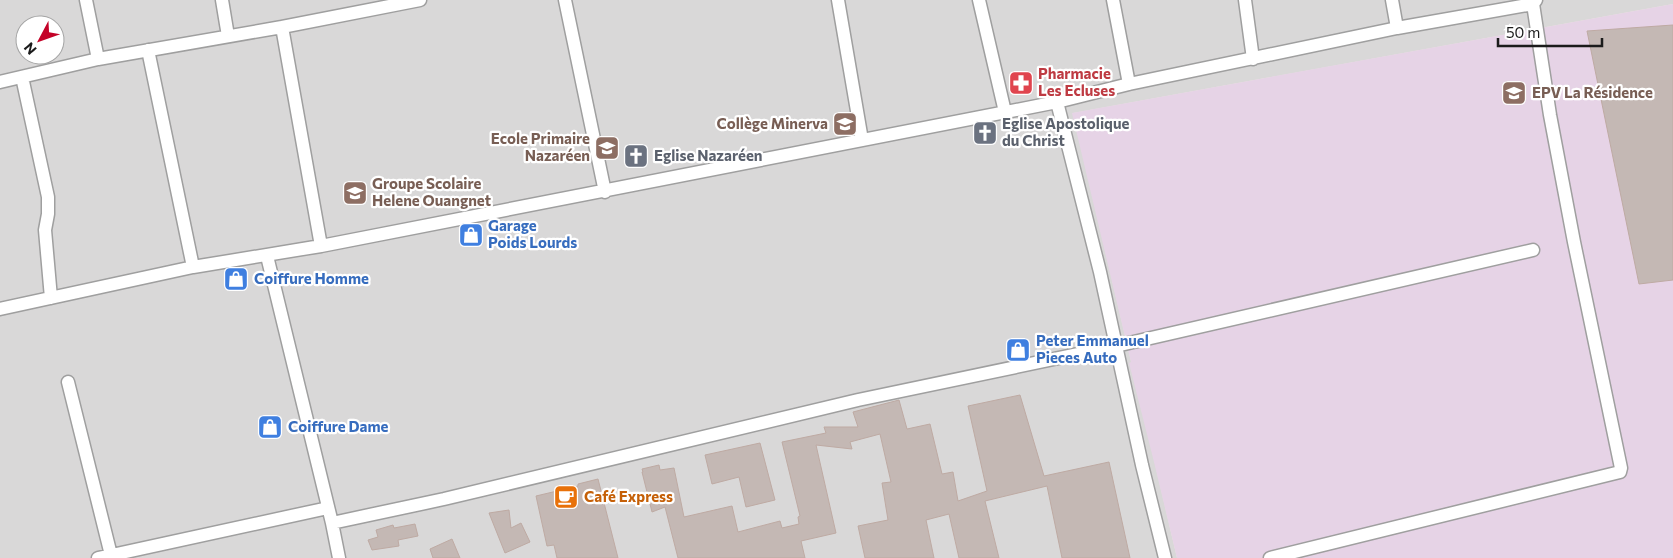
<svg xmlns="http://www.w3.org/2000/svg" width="1673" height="558" font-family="Commissioner,sans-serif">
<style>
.residential{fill:#d9d8d8;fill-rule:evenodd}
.industrial{fill:#e6d3e6}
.building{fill:#c4b8b4;stroke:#beaaa3}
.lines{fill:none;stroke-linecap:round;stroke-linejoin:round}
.minor-casing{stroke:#9f9f9f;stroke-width:15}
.minor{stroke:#fff;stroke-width:12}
.labels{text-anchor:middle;stroke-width:4.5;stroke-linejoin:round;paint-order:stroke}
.health-label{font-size:15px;font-weight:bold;fill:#be3a42;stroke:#fff;text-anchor:start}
.education-label{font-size:15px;font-weight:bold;fill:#785e54;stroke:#fff;text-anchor:start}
.worship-label{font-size:15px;font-weight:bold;fill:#5b616d;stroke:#fff;text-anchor:start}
.shop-label{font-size:15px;font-weight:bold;fill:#366cbe;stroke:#fff;text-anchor:start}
.food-label{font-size:15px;font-weight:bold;fill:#c56008;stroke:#fff;text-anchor:start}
</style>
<rect width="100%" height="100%" fill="#ede6e1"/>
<!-- residential -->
<path class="residential" d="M0 0H1673V4L1073 113 1177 558H0ZM25 25H55V55H25Z"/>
<!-- industrial -->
<path class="industrial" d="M1673 4V558H1177L1154 462 1129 363 1131 362 1072 113Z"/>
<!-- building -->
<path class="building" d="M1673 25V280L1639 284 1587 31Z
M1020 395 1044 476 1109 462 1130 558H1062L1047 486 985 501 999 558H959L949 514 926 520 934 558H865L858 526 888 520 882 483 891 482 880 434 850 442 852 449 816 445 836 533 801 541 805 558H678L665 507 652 512 642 472H643L642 469 659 465 660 470 674 468 684 517 732 506 738 532 780 521 782 528 799 524 798 517 800 516 782 442 826 433 824 427H858L853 412 899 400 907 429 930 424 942 474 953 472 958 501 987 491 968 406Z
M760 443 775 500 746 507 739 477 712 484 705 455Z
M598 479 618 558H557L554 545 547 546 536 496 578 486V484Z
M509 510 511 528 521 523 530 542 505 553 489 513Z
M415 524 418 536 398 540 399 546 372 550 368 540 378 537 376 530 393 525 394 528Z
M452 539 460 558H433L430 549Z"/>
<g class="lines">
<defs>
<path id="minor" d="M86 0 98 59
M222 0 228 36
M565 0 605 192
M838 0 862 140
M979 0 1005 112
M1113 0 1129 84
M1245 0 1253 59
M1392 0 1397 28
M282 27 321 246
M148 50 193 267
M22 77 48 197V214L45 230 51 298
M0 82 98 59 282 27 420 0
M1057 102 1100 272 1142 465 1165 558
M267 256 332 523 339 558
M0 309 193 267 321 246 1057 102 1129 84 1397 28 1533 4 1536 0
M68 382 111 555
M332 523 444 499 858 400 1116 346 1533 250
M98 558 328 508
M1270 558 1620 472 1621 468 1574 242 1550 115 1533 4"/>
</defs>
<!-- minor casing -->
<use href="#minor" class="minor-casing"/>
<!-- minor -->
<use href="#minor" class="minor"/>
</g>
<!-- icons -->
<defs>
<symbol id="pharmacy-square" viewBox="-11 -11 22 22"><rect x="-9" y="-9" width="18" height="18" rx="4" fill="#e0444e" stroke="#fff"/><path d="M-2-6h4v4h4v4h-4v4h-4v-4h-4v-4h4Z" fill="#fff"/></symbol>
<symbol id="school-square" viewBox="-11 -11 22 22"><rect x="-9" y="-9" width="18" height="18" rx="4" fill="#8d6e63" stroke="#fff"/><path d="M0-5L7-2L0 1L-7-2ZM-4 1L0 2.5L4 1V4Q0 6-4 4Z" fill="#fff"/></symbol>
<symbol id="church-square" viewBox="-11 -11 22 22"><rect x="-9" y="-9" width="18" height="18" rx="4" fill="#6b7280" stroke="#fff"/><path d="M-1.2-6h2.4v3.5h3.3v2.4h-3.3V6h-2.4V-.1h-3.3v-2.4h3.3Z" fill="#fff"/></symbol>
<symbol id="shop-square" viewBox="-11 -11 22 22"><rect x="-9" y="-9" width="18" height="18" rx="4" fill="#3f7fe0" stroke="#fff"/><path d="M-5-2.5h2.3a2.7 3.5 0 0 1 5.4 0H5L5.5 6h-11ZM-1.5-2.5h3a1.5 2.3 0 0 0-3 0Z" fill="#fff"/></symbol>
<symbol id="cafe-square" viewBox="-11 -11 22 22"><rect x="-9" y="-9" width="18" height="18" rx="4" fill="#e8710a" stroke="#fff"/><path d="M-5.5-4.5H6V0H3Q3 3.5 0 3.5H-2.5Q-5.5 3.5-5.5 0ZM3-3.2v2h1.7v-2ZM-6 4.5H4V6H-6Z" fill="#fff"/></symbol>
</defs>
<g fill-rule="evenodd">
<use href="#pharmacy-square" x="1007" y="69" width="28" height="28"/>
<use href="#school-square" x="1500" y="79" width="28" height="28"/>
<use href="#school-square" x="831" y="110" width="28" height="28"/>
<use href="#church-square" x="971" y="119" width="28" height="28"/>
<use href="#school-square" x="593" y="134" width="28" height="28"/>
<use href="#church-square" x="622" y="142" width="28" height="28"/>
<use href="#school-square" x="341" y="179" width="28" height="28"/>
<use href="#shop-square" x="457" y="221" width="28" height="28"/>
<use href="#shop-square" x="222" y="265" width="28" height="28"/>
<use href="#shop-square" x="1004" y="336" width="28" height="28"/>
<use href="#shop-square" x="256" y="413" width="28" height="28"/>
<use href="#cafe-square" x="552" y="483" width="28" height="28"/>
</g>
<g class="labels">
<!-- health labels -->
<g class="health-label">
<text x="1038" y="79">Pharmacie<tspan x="1038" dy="17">Les Ecluses</tspan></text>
</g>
<!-- education labels -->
<g class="education-label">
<text x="1532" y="98">EPV La Résidence</text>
<text x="828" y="129" text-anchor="end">Collège Minerva</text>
<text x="590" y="144" text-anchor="end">Ecole Primaire<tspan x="590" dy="17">Nazaréen</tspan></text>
<text x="372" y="189">Groupe Scolaire<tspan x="372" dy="17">Helene Ouangnet</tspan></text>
</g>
<!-- worship labels -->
<g class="worship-label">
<text x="1002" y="129">Eglise Apostolique<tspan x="1002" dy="17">du Christ</tspan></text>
<text x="654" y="161">Eglise Nazaréen</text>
</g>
<!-- shop labels -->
<g class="shop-label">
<text x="488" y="231">Garage<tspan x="488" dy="17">Poids Lourds</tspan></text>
<text x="254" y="284">Coiffure Homme</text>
<text x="1036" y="346">Peter Emmanuel<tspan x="1036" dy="17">Pieces Auto</tspan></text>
<text x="288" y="432">Coiffure Dame</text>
</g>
<!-- food labels -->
<g class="food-label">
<text x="584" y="502">Café Express</text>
</g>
</g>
<!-- north arrow -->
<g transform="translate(40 40) rotate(229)"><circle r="24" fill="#ffffff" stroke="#a4a4a4"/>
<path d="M0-4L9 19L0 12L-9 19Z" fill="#c40228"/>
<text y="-8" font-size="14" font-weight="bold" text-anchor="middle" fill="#1b1b1b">N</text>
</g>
<!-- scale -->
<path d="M1498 38v8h104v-8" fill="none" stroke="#1b1b1b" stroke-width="2.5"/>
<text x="1506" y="38" font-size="15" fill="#1b1b1b" stroke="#ffffff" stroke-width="4" paint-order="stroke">50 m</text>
</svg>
